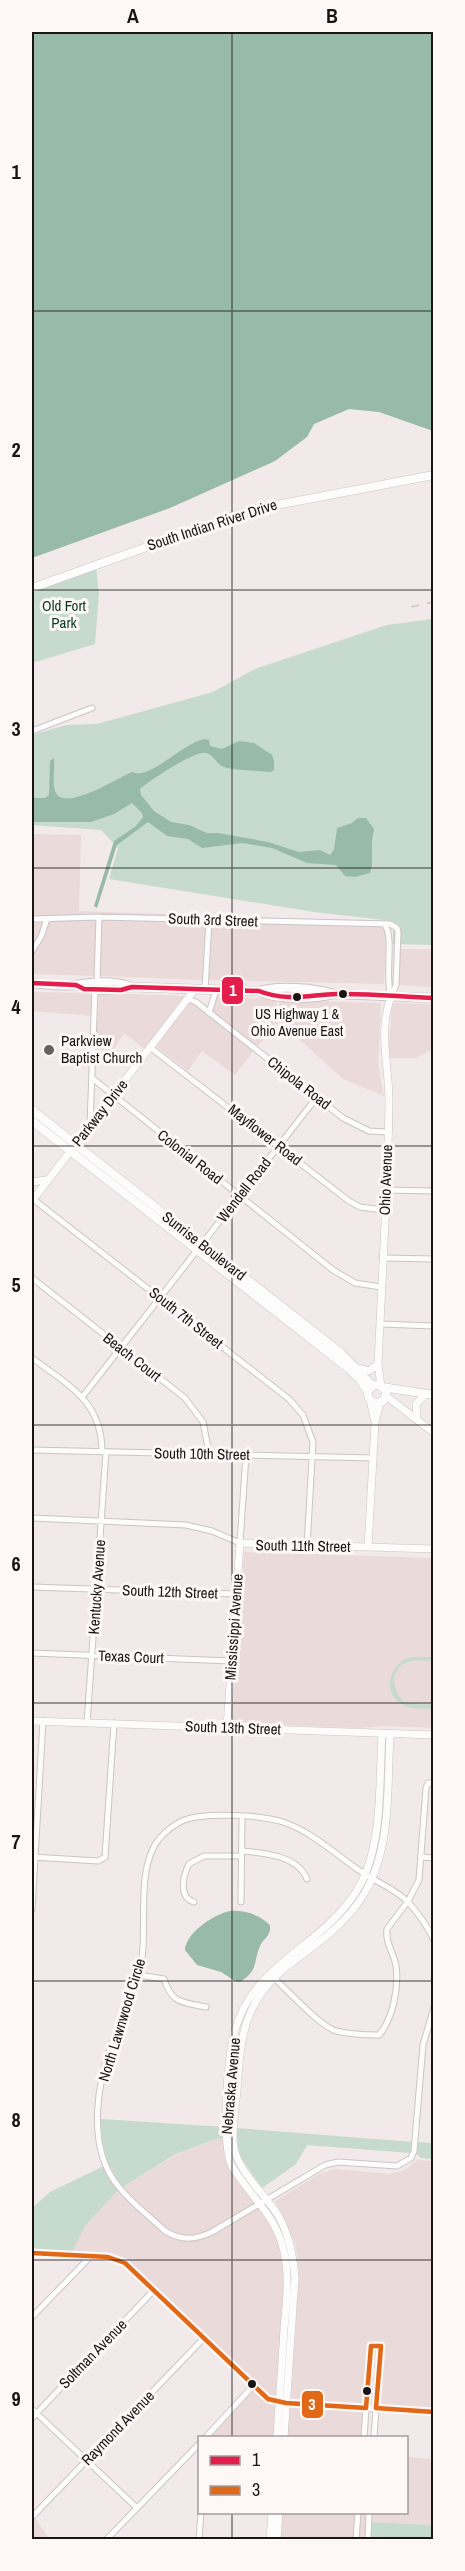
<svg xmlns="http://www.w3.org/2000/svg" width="465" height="2571" font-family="'Archivo Narrow',sans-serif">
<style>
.built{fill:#eadad9}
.green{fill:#c6dace}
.water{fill:#97baa9}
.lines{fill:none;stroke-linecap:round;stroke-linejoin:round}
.minor-casing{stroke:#cbc5c5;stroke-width:7}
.tertiary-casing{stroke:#cbc5c5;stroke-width:8}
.secondary-casing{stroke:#cbc5c5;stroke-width:9}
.primary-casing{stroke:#cbc5c5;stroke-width:10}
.minor{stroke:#fdfcfc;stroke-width:5}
.tertiary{stroke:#fdfcfc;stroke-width:7}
.secondary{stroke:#fdfcfc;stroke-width:8}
.primary{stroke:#fdfcfc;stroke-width:8}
.rail{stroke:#ccc9c9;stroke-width:1.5;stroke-dasharray:8 8;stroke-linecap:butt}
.bus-1-casing{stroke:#fdf7f6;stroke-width:9}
.bus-2-casing{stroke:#fdf7f6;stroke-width:9}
.bus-1{stroke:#e31d4c;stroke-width:4.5}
.bus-2{stroke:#e06816;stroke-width:4.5}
.grid{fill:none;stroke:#1a1515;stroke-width:1.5;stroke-opacity:0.55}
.bus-dot{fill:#1a1515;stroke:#fdf7f6;stroke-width:2}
.poi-dot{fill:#666060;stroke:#fdf7f6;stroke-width:2}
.labels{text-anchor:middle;stroke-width:6;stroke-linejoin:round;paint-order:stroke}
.bus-label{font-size:14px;fill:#1a1515;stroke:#fdf7f6}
.street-label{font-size:15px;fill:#1a1515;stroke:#fdf7f6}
.park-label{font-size:15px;fill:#083827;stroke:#fdf7f6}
.poi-label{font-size:15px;fill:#1a1515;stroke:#fdf7f6;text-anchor:start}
.line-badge{stroke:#fdf7f6;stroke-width:2}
.badge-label{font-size:16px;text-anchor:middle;font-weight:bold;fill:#fff}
.neatline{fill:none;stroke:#1a1515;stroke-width:2}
.grid-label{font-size:20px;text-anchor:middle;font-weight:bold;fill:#1a1515}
</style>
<rect width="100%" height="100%" fill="#f2eaea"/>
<!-- built -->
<path class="built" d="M32 834 81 835 79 911 387 922 97 915 32 917Z
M96 919 95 976 32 974 33 952 44 938 49 921Z
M102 919 206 922 203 980 100 976Z
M32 921H44L39 936 32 945Z
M211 922 386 927 384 984 208 980Z
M399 949H433V987L398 985Z
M32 992 94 993 93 1016 32 1011Z
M99 993 187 996 146 1050 124 1033 112 1053 96 1049Z
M216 996 277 999 276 1021 280 1025 275 1024 257 1047 212 1012Z
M190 1000 254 1050 235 1075 202 1051 188 1071 156 1046Z
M279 1000 381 1003 378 1066 384 1096 343 1079 279 1021Z
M392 1003 433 1004V1049L416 1058H388Z
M244 1552 433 1558V1728L383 1726 358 1728 232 1723Z
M218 2138 223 2139 226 2157 256 2202 211 2230 194 2236 175 2234 167 2229 123 2187 174 2156Z
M417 2160 433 2161V2408L291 2400 299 2270 295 2243 275 2201 319 2174 335 2169 390 2174 405 2170Z
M118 2190 164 2233 185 2241 205 2238 259 2206 279 2240 285 2279 277 2399 270 2397 255 2384 126 2261 109 2254 72 2253 85 2226Z
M253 2389 267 2401 277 2404 274 2437 208 2438Z
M288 2406 363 2410 361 2437 286 2438Z
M407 2457 433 2459V2525L371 2522 372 2513 406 2512Z
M281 2513H356L354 2539 279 2540Z
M361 2513H367L365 2539 359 2540Z
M35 2518 49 2539H32V2521Z"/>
<!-- green -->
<path class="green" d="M96 567 99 593 95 644 32 663V591Z
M433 619V945L393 944V921L314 912 109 879 118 848 101 830 32 825V735L66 725 97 724 213 692 255 669 387 625Z
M412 1657H433V1661C425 1661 416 1659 408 1662 389 1668 391 1691 405 1702L433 1705V1709C424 1708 414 1710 405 1706 380 1695 389 1662 412 1657Z
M101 2119 224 2127 223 2139 218 2138 174 2155 123 2187C107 2166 101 2146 101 2119Z
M236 2128 413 2142 410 2153 307 2145 296 2164 262 2188 239 2155Z
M418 2142 433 2143V2159L421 2158 416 2153Z
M104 2166 118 2190 85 2226 72 2253 32 2250V2208L50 2192Z
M371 2522 433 2525V2539L370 2540Z"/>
<!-- water -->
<path class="water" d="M32 32H433V431L379 412 349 409 314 424 307 437 275 461 170 508 32 558Z
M205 739 209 740 210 746 222 749 239 741 254 743 272 755 274 761V770L271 772C261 771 231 770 224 767 216 764 214 755 206 753 195 750 149 781 140 789L141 795 154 811 171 822 189 825 207 833H218L268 842 299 852 320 850 330 855 334 850 337 828 352 823 358 818H366L374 829 372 841V865L370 873 355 877 345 876 336 865 307 863 272 848 242 843 202 848 188 839 167 836 148 822 117 845 97 908 94 906 114 841 136 826 143 817 142 813 132 803 114 814 91 822H32V798H45L49 795 50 761 54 758C55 768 52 782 55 791 63 814 119 777 132 772 150 781 183 742 205 739Z
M230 1911C245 1910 260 1915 270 1925 271 1937 264 1937 260 1946 253 1962 259 1970 240 1982L235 1981 221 1972 197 1965 185 1950C186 1932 215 1914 230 1911Z"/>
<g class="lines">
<defs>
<path id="minor" d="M32 731 92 708
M32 919 99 917 390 924 397 928 398 932 396 985 391 997
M384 924C395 935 384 978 391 997
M32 951 41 937 47 919
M97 982 99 917
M205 990 209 920
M188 999 196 1002 343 1118 369 1131 388 1132
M209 1013 216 990
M151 1048 349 1201 360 1207 384 1210
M92 1078 333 1270 355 1283 381 1287
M90 1125 95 989
M385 1190 434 1191
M33 1199 289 1399 303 1415 313 1442 307 1546
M382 1258 434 1259
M32 1278 185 1398 203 1422 209 1453
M380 1324 434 1326
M32 1358C68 1385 102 1401 102 1452
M83 1396 317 1097
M32 1450 373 1458
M32 1518 186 1525 212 1531 240 1543 246 1455
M32 1587 237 1594
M32 1653 231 1661
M87 1723 106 1452
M242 1851C264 1853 297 1855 307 1879
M32 1857 98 1861 105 1857 114 1723
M421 1857 434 1858
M194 1902C178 1897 183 1876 189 1864L204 1856H241
M241 1902 242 1817
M32 1909 43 1721
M434 1940C427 1926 419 1914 409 1903 396 1889 378 1883 363 1873 337 1856 313 1832 283 1822 261 1815 206 1812 184 1820 175 1824 166 1831 159 1839 136 1867 147 1924 142 1958 137 1989 122 2015 112 2044 97 2083 89 2139 111 2176 124 2197 147 2214 165 2231 182 2241 195 2240 212 2232L325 2165 338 2162 397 2166 411 2158 414 2151 423 2045 434 2007
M138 1975 164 1979C172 2004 182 2002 206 2007
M272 1976C286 1989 320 2026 336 2031 349 2034 366 2035 379 2035 393 2019 399 1987 396 1966 394 1953 385 1943 387 1929L408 1901 419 1880 426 1788 428 1783H434
M32 2253 108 2257 125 2263 268 2399 286 2403 434 2412
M32 2317 90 2257
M32 2409 136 2507
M32 2418 154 2290
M205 2438 253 2386
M364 2438 366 2408
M374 2438 376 2408
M32 2517 204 2338
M106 2540 200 2443
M199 2540 201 2512
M356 2540 358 2512
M368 2540 369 2512"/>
<path id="tertiary" d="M32 1182 46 1180
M32 1201 195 989
M357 1368 369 1371 378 1364
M381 1387 378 1364C382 1276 388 1189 389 1101 389 1067 378 1030 391 997
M385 1395 434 1433
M370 1399 374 1418
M417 1419 416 1404 425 1395
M368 1547 375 1423 380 1402
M32 1721 434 1735
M227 1727 240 1543 434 1549
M277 2438C279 2401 282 2365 284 2329 286 2304 290 2277 284 2252 277 2217 251 2197 233 2168 220 2147 228 2059 234 2034 251 1962 327 1946 360 1885 383 1843 379 1781 382 1734
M284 2438 295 2278C293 2257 290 2237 279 2217 265 2193 234 2170 233 2140 233 2124 235 2107 237 2090 240 2041 243 2002 285 1968 314 1945 344 1927 364 1894 392 1848 387 1786 390 1734
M270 2540 272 2512
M277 2540 279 2512"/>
<path id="secondary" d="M32 588 250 510 434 475
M32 1110 341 1353 373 1386
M32 1121 349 1369 360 1380 368 1393
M368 1394a9 9 0 1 1 18 0a9 9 0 1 1-18 0Z
M382 1387 434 1395"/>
<path id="primary" d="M32 983C45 984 61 987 75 985 94 982 112 980 132 987
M76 985C92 992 115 991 132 987L259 991C276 1000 316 999 334 994
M259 991C277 985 315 988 334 994L434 998"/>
</defs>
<!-- minor casing -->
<use href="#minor" class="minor-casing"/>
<!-- tertiary casing -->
<use href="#tertiary" class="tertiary-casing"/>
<!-- secondary casing -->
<use href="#secondary" class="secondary-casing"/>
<!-- primary casing -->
<use href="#primary" class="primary-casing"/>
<!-- minor -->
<use href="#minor" class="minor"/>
<!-- tertiary -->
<use href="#tertiary" class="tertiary"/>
<!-- secondary -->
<use href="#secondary" class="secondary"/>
<!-- primary -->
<use href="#primary" class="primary"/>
<!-- rail -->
<path class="rail" d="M411 607 434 602"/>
<defs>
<path id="bus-1" d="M32 983 76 985 84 989 121 990 132 987 259 991C286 1002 309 995 336 994 369 993 401 997 434 998"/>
<path id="bus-2" d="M32 2253 108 2257 125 2263 268 2399 286 2403 366 2408 371 2346H381L376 2408 434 2412"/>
</defs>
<!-- bus-1 casing -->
<use href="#bus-1" class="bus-1-casing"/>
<!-- bus-2 casing -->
<use href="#bus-2" class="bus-2-casing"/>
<!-- bus-1 -->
<use href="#bus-1" class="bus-1"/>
<!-- bus-2 -->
<use href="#bus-2" class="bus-2"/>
</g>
<!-- grid -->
<path class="grid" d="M232 32V2438M32 311H434M32 590H434M32 868H434M32 1146H434M32 1425H434M32 1703H434M32 1981H434M32 2260H434M232 2512V2540"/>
<!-- markers -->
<g class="bus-dot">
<circle cx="343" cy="994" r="5"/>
<circle cx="297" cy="997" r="5"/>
<circle cx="252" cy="2384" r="5"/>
<circle cx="367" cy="2391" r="5"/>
</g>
<circle class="poi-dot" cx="49" cy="1050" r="6"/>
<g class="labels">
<!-- bus labels -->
<g class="bus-label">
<text x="297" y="1019">US Highway 1 &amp;<tspan x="297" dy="17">Ohio Avenue East</tspan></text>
</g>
<!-- street labels -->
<g class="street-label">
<text transform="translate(212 525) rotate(-18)" y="5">South Indian River Drive</text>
<text transform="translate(213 920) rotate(2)" y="5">South 3rd Street</text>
<text transform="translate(299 1083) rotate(38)" y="5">Chipola Road</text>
<text transform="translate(100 1113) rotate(-52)" y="5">Parkway Drive</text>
<text transform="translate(265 1135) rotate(38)" y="5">Mayflower Road</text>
<text transform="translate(190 1157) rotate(38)" y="5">Colonial Road</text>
<text transform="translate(386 1180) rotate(-88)" y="5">Ohio Avenue</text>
<text transform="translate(244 1190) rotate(-52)" y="5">Wendell Road</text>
<text transform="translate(204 1246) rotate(38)" y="5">Sunrise Boulevard</text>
<text transform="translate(186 1318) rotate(38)" y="5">South 7th Street</text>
<text transform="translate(132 1357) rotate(38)" y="5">Beach Court</text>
<text transform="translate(202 1454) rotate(1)" y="5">South 10th Street</text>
<text transform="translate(303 1546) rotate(1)" y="5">South 11th Street</text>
<text transform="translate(97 1587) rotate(-86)" y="5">Kentucky Avenue</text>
<text transform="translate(170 1592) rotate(2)" y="5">South 12th Street</text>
<text transform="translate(234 1627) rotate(-86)" y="5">Mississippi Avenue</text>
<text transform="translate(131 1657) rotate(2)" y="5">Texas Court</text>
<text transform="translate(233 1728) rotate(2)" y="5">South 13th Street</text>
<text transform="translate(122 2020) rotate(-73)" y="5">North Lawnwood Circle</text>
<text transform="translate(231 2086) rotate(-85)" y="5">Nebraska Avenue</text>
<text transform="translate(93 2354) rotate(-46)" y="5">Soltman Avenue</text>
<text transform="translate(118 2428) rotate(-46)" y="5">Raymond Avenue</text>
</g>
<!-- park labels -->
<g class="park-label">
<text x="64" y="611">Old Fort<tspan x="64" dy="17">Park</tspan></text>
</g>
<!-- poi labels -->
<g class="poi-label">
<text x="61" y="1046">Parkview<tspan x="61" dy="17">Baptist Church</tspan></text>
</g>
</g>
<g class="line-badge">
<rect x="221" y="976" width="23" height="29" rx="6" fill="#e31d4c"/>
<rect x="301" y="2390" width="23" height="29" rx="6" fill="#e06816"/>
</g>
<g class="badge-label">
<text x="233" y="996">1</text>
<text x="312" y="2410">3</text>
</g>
<!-- border -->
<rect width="465" height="2571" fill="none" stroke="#fdf7f6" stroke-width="66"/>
<!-- legend -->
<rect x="198" y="2436" width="210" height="78" fill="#fdf7f6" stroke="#a29d9c" stroke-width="1.5"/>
<rect x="210" y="2456" width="30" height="9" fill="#e31d4c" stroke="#a29d9c" stroke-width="1.5"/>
<text x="252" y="2466" font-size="18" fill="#1a1515">1</text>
<rect x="210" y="2486" width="30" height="9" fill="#e06816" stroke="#a29d9c" stroke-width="1.5"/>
<text x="252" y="2496" font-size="18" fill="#1a1515">3</text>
<rect x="33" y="33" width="399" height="2505" class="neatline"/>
<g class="grid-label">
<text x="133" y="23">A</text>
<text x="332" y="23">B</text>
<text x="16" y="179">1</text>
<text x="16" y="457">2</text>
<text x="16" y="736">3</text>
<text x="16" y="1014">4</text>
<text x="16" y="1292">5</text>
<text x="16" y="1571">6</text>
<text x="16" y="1849">7</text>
<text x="16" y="2127">8</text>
<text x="16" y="2406">9</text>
</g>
</svg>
